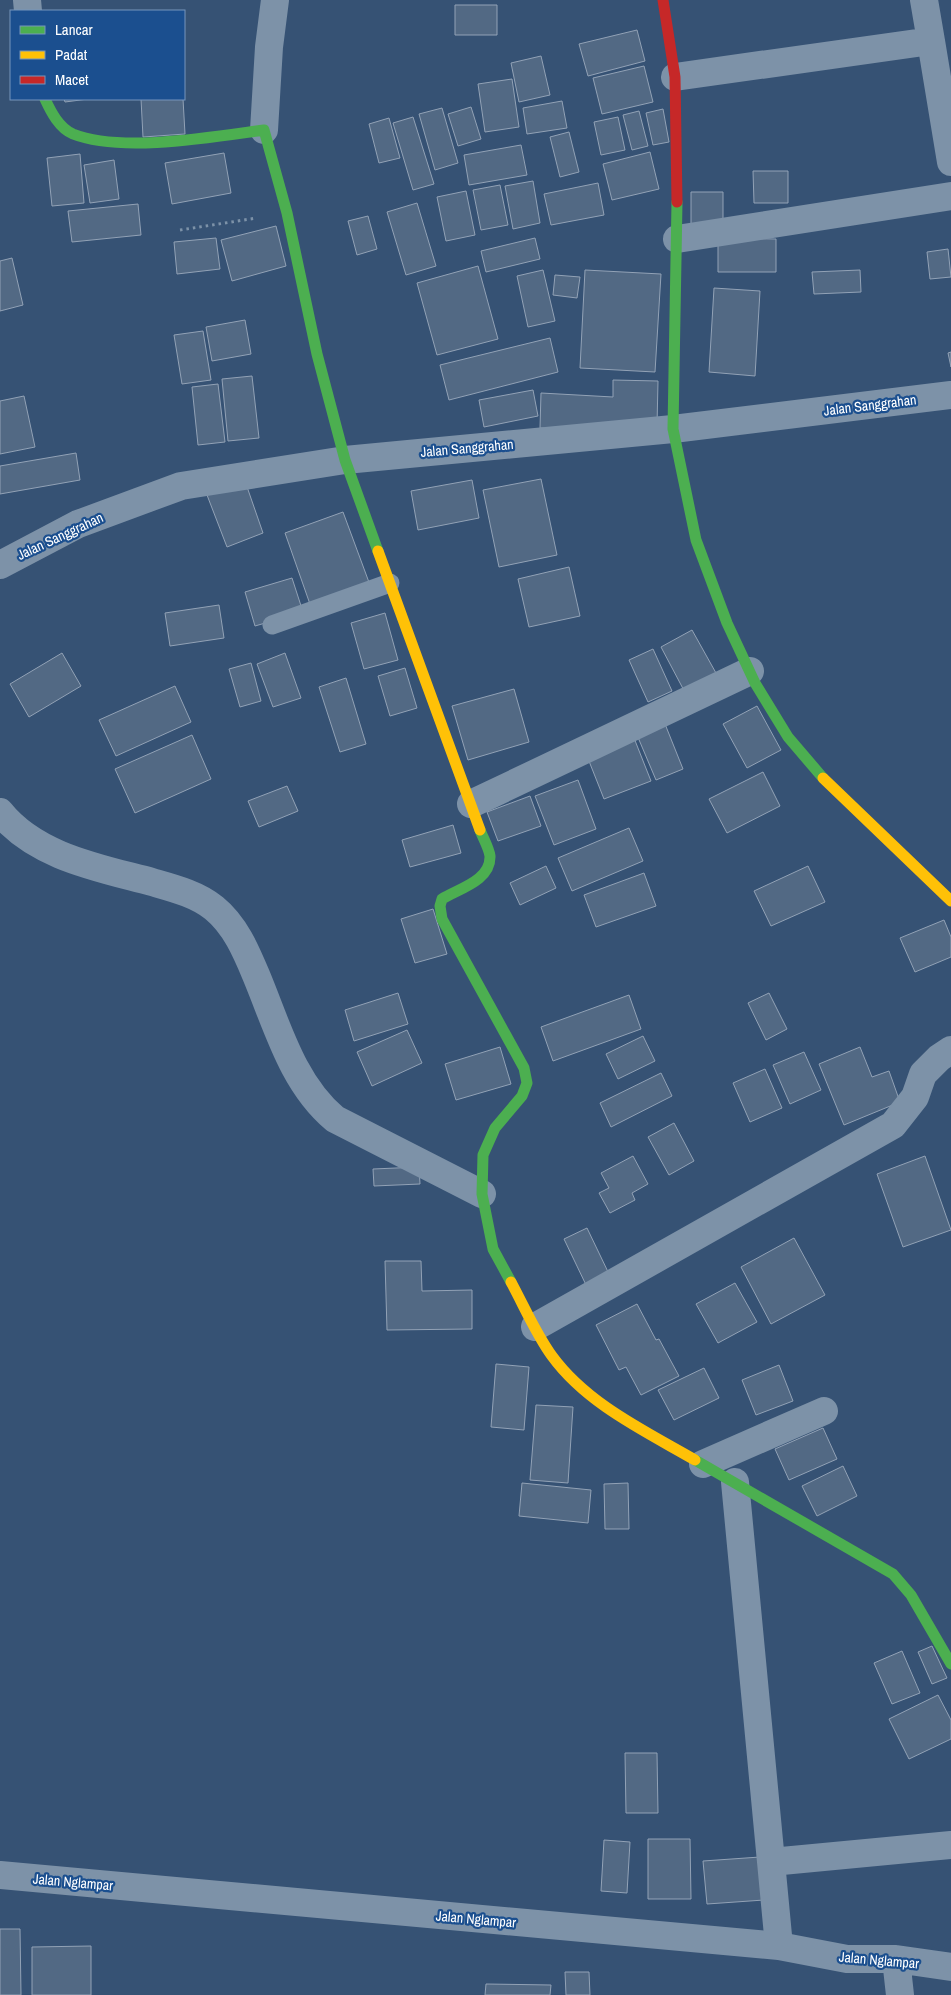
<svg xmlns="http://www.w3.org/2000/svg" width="951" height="1995" font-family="'Archivo Narrow',sans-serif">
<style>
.building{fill:#526984;stroke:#92a2b6}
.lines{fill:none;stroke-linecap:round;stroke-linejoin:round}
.path{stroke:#7d92a8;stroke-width:3;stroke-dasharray:2.5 4;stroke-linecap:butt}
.lane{stroke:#7d92a8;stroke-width:19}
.street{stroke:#7d92a8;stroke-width:28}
.fast{stroke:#4caf50;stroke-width:11}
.slow{stroke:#ffc107;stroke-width:11}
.jam{stroke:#c62828;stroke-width:11}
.labels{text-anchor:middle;stroke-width:4.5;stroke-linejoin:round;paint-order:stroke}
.street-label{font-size:14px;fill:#fff;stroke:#1b4f8f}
</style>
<rect width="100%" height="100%" fill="#365274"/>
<!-- building -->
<path class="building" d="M455 5H497V35H455Z
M637 30 645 61 588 76 579 44Z
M541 56 550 95 519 102 511 63Z
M644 66 653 102 602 114 593 78Z
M512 79 519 127 485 132 478 84Z
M64 99H88L65 102Z
M141 99H183L185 134 143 137Z
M562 101 567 128 527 134 523 108Z
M471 107 481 139 458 146 448 114Z
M442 108 458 163 435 170 419 114Z
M663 109 669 142 653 145 646 113Z
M639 111 648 146 632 150 623 115Z
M413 117 434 184 413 190 393 123Z
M618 117 625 150 601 155 594 122Z
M389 118 400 158 379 163 369 124Z
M569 132 579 172 560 177 550 137Z
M521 145 527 175 469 185 464 155Z
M650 152 659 189 612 200 603 164Z
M224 153 231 193 172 204 165 163Z
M80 154 84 203 52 206 47 158Z
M114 160 119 199 90 203 84 165Z
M753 171H788V203H754Z
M533 181 540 223 513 229 505 186Z
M598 183 604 215 551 225 544 194Z
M500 185 508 225 481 230 473 190Z
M466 191 475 235 446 241 437 197Z
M691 192H723V224H691Z
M417 203 436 266 406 275 387 212Z
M138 204 141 235 72 242 68 211Z
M368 216 377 249 357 255 348 221Z
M276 226 286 266 232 281 221 240Z
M216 238 220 269 177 274 174 242Z
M535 238 540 259 486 272 481 251Z
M718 238 776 239V272H718Z
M948 249 951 277 930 279 927 252Z
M12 258 23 305 0 311V261Z
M478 266 498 339 437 355 417 283Z
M543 270 555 321 528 327 517 276Z
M585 270 661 274 655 372 580 368Z
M860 270 861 292 814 294 812 272Z
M555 275 580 277 577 298 553 295Z
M714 288 760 291 755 376 709 372Z
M245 320 251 354 212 361 206 327Z
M203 331 211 380 182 384 174 335Z
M550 338 558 372 449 400 440 365Z
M951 352V367L948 353Z
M252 376 259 438 228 441 222 379Z
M613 380 658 381 657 426 616 432 540 428 541 393 613 397Z
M218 384 225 442 198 445 192 387Z
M533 390 538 416 484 427 479 400Z
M24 396 35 447 0 454V401Z
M76 453 80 480 0 494V466Z
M541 479 557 555 499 567 483 490Z
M472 480 479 518 418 530 411 491Z
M245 481 263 533 227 547 207 495Z
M343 512 370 585 311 607 285 533Z
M569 567 580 616 529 627 518 579Z
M292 578 303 612 255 626 245 592Z
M219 605 224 638 170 646 165 613Z
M385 613 398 660 364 669 351 623Z
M692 630 721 682 689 700 661 647Z
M653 649 672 691 648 702 629 660Z
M62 653 81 686 29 717 10 684Z
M285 653 301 698 273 707 257 664Z
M251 663 261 701 240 707 229 669Z
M405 668 417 708 390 716 378 676Z
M346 678 366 744 340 752 319 687Z
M175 686 191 722 116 756 99 720Z
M514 689 529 742 468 760 452 706Z
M757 706 781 750 747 768 723 724Z
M665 724 683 769 656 780 637 735Z
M192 735 211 779 135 813 115 769Z
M634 738 651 781 604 799 587 756Z
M763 772 780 806 727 833 709 799Z
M578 780 596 829 554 845 535 796Z
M287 786 298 811 259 827 248 801Z
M530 796 541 826 498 841 487 812Z
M453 825 461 853 410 867 402 840Z
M629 828 643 861 572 891 558 858Z
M546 866 556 888 520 905 510 883Z
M808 866 825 902 771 926 754 891Z
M644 873 656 906 596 927 584 895Z
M433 909 447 954 415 963 401 919Z
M944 920 951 937V957L915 972 900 938Z
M398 993 408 1024 354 1041 345 1010Z
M769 993 787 1029 766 1040 748 1003Z
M629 995 641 1029 553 1061 541 1027Z
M407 1030 422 1063 372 1086 357 1052Z
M643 1036 655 1061 618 1079 606 1054Z
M500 1047 511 1084 456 1100 445 1064Z
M860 1047 872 1077 889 1071 900 1102 844 1125 819 1064Z
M804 1052 821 1090 790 1104 773 1065Z
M765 1069 782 1108 750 1122 733 1083Z
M661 1073 672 1096 611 1127 600 1103Z
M674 1123 694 1161 669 1175 648 1137Z
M633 1156 648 1184 632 1193 635 1200 610 1213 599 1193 609 1188 601 1173Z
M925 1156 951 1230 903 1247 877 1174Z
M419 1167 420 1184 374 1186 373 1169Z
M587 1228 610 1276 587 1287 564 1239Z
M794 1238 825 1295 771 1324 741 1267Z
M385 1261H421L422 1291 472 1290V1329L387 1330Z
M735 1283 757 1322 718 1343 696 1304Z
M637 1304 656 1340 659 1339 679 1376 641 1395 626 1367 619 1370 596 1325Z
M496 1364 529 1367 524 1430 491 1427Z
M779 1365 793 1401 756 1415 742 1380Z
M704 1368 719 1398 674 1420 658 1390Z
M536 1405 573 1407 568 1483 530 1480Z
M823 1428 837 1459 789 1480 775 1449Z
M843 1466 857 1496 817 1516 802 1486Z
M522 1483 591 1490 588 1523 519 1516Z
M628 1483 629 1529H605L604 1484Z
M932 1646 947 1678 932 1684 918 1652Z
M902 1651 920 1693 892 1704 874 1663Z
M938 1695 951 1720V1739L909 1759 889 1719Z
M625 1753H657L658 1813H626Z
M648 1839H690L691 1899H648Z
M604 1840 630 1842 627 1893 601 1891Z
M760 1857 764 1900 707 1904 703 1861Z
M0 1929H20L21 1995H0Z
M91 1946V1995H32V1947Z
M565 1972H589L590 1995H566Z
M486 1984 551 1985 550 1995H485Z"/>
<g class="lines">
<!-- path -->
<path class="path" d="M180 230 257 218"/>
<!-- lane -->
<path class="lane" d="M272 625 390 583"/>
<!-- street -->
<path class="street" d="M27 0 28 11
M924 0 931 41
M675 77 931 41 951 162
M264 130 269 47 275 0
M677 239 951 196
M0 565 78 524 181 486 345 460 673 429 951 395
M471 804 750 671
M0 812C36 857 100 868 152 882 173 888 197 894 214 908 235 925 246 951 256 975 277 1025 292 1083 335 1119L482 1194
M535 1327 893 1125 915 1097 923 1074 939 1058 951 1050
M703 1464 824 1411
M735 1482 779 1946
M771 1862 951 1845
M0 1875 779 1946 847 1959H896L951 1967
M896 1959 900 1995"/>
<!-- fast -->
<path class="fast" d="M45 99C51 112 59 128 73 134 121 153 213 137 264 130L287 213 317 354 345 460 378 551
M677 202 673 429 696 540 727 623 755 683 788 737 823 778
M480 830C483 838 489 848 490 856 491 881 458 889 442 899L440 906 442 919 524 1068 527 1083 522 1096 495 1128 483 1155 482 1194 493 1249 511 1282
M695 1460 893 1574 911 1595 951 1664"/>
<!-- slow -->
<path class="slow" d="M378 551 480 830
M823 778 951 901
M511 1282C524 1306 536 1334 552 1356 587 1404 645 1431 695 1460"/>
<!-- jam -->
<path class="jam" d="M663 0 675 77 677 202"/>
</g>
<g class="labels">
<!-- street labels -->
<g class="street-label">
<text transform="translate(870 405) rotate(-7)" y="5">Jalan Sanggrahan</text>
<text transform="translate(467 448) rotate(-5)" y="5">Jalan Sanggrahan</text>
<text transform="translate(60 536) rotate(-25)" y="5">Jalan Sanggrahan</text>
<text transform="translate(73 1882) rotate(5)" y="5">Jalan Nglampar</text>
<text transform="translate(476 1919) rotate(5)" y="5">Jalan Nglampar</text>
<text transform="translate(879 1960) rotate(5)" y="5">Jalan Nglampar</text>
</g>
</g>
<!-- legend -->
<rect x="10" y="10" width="175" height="90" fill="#1b4f8f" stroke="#7695bc"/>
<rect x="20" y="26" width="25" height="8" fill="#4caf50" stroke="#7695bc"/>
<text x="55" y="35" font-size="15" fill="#ffffff">Lancar</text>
<rect x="20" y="51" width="25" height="8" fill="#ffc107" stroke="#7695bc"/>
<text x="55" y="60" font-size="15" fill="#ffffff">Padat</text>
<rect x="20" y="76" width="25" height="8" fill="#c62828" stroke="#7695bc"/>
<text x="55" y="85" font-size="15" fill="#ffffff">Macet</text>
</svg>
